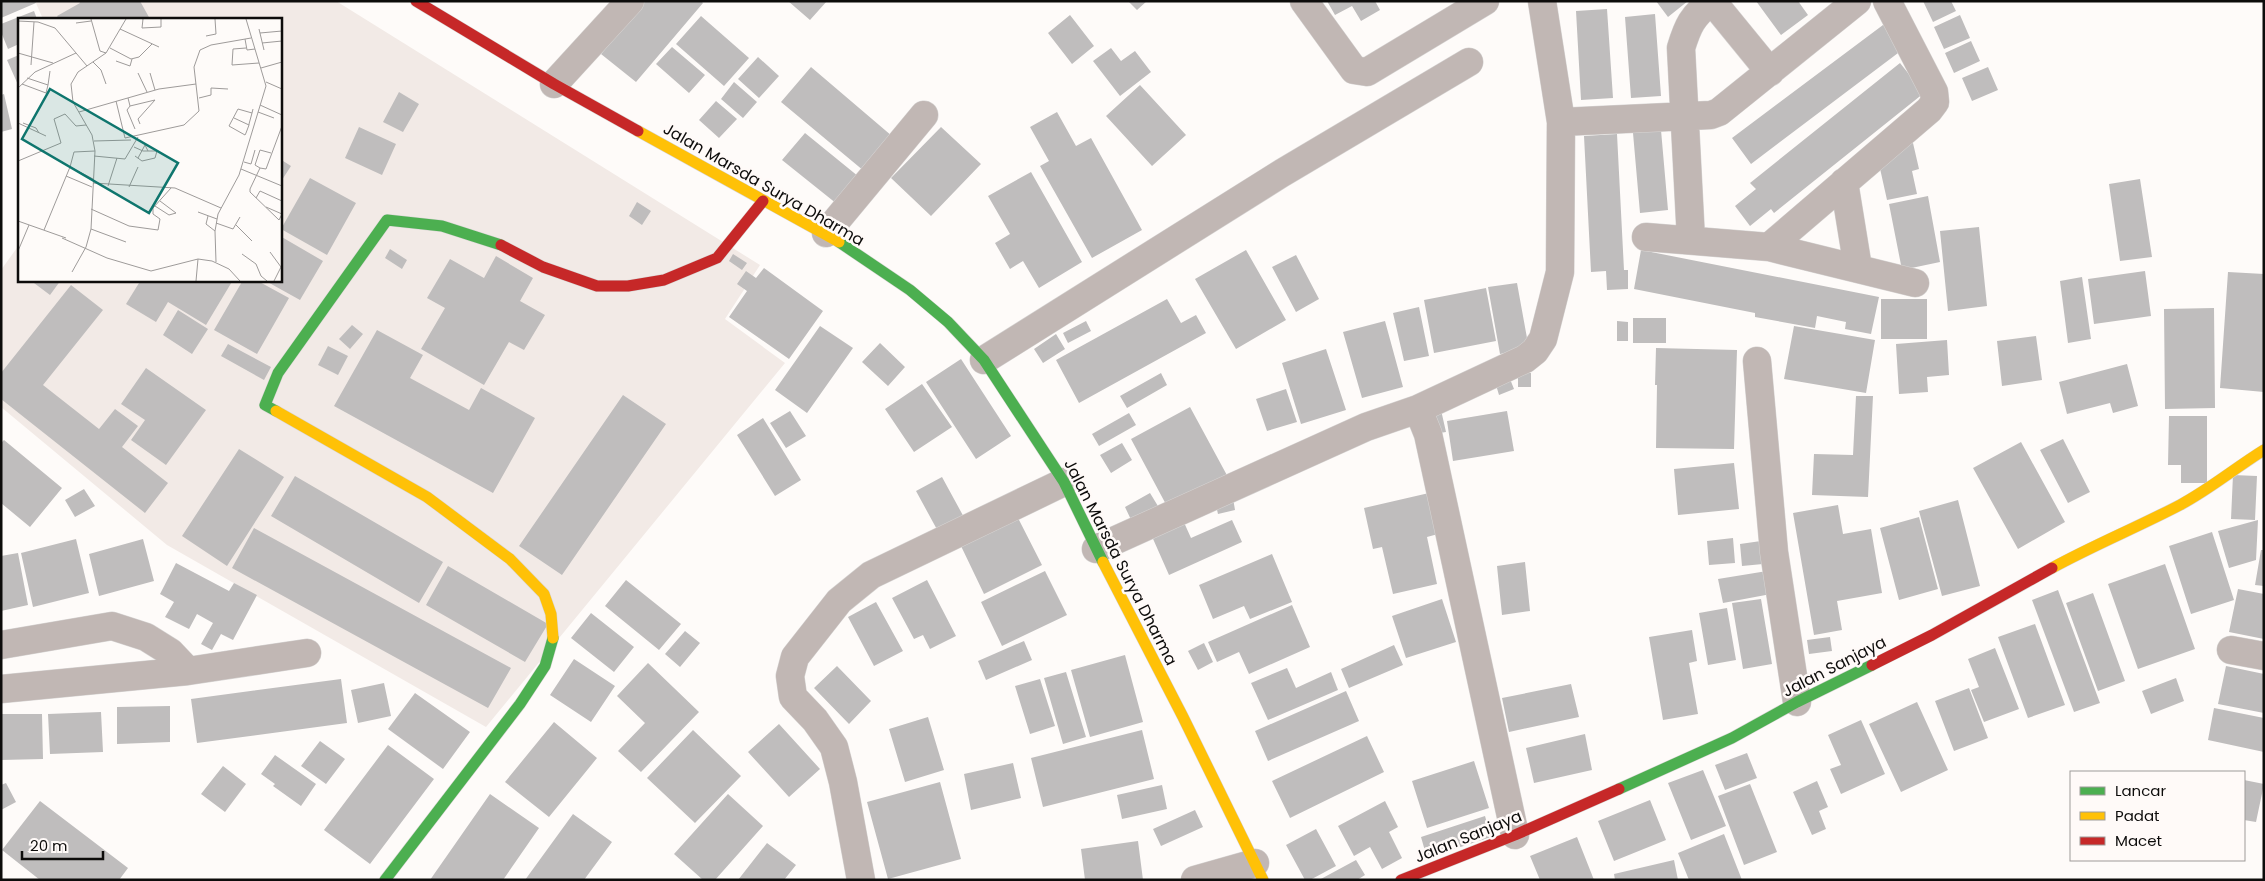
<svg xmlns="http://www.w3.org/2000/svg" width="2265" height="881" font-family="Poppins,sans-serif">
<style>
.built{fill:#f2eae6}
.building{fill:#bfbdbd}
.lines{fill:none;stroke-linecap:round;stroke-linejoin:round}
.street-casing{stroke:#d7d5d4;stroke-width:29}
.fast-casing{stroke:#d7d5d4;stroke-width:12}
.slow-casing{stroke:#d7d5d4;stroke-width:12}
.jam-casing{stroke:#d7d5d4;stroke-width:12}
.street{stroke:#c1b7b4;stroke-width:28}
.fast{stroke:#4caf50;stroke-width:11}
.slow{stroke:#ffc107;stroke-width:11}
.jam{stroke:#c62828;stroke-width:11}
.labels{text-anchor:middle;stroke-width:5;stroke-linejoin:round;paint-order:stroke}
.street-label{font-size:16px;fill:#0d0c0b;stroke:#fffaf8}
.inset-road{fill:none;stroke:#9e9b9a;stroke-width:1}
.view{fill:#0f766e;fill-opacity:0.15;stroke:#0f766e;stroke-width:2.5}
.inset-edge{fill:none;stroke:#0d0c0b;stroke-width:2.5}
</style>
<rect width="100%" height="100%" fill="#fefbf9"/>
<!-- built -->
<path class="built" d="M35 1H336L760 265 725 319 785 363 486 727 167 545 1 407V270L19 245V280H280V19H43Z"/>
<!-- building -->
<path class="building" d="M1 1H35L36 3 1 18Z
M79 1H140L150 19H59L57 16 80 3Z
M645 1H701L703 3 636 82 601 54Z
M788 1H827L810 20Z
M1128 1H1147L1137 10Z
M1327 1H1375L1380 10 1361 21 1352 6 1335 15Z
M1656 1H1688L1668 17Z
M1756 1H1798L1808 15 1781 35Z
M1923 1H1951L1956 11 1933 22Z
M1607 9 1613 98 1581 100 1576 11Z
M34 11 37 19H19V44L8 49 1 32V24Z
M1655 14 1661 96 1631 98 1625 17Z
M1070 15 1094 46 1072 64 1048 33Z
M1960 15 1970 38 1944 49 1934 27Z
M701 16 749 58 724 86 676 44Z
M1887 22 1906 47 1751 164 1732 138Z
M1971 41 1980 61 1954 73 1945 53Z
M672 47 705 75 689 93 656 64Z
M1111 48 1121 61 1135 51 1151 72 1120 96 1093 61Z
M19 55V87L7 60Z
M758 57 779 76 759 98 738 79Z
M1900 63 1924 93 1774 213 1771 209 1750 226 1735 206 1756 189 1750 183Z
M811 67 899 142 870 176 781 102Z
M1988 67 1998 90 1972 101 1962 78Z
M734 82 757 102 743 118 721 99Z
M1140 85 1186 135 1152 166 1106 116Z
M399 92 419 104 403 132 383 122Z
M4 94 12 129 1 132V95Z
M716 101 737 119 719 138 699 120Z
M1057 112 1076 146 1091 138 1142 230 1092 258 1040 166 1049 161 1030 127Z
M359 127 396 144 382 175 345 158Z
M941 127 981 164 931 216 891 178Z
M1661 130 1668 210 1640 213 1633 133Z
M805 133 864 181 842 208 782 160Z
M1617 134 1624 270H1628V289L1607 290 1606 271 1591 272 1584 136Z
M1913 143 1919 169 1912 171 1917 194 1887 200 1879 164 1903 145Z
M280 159 291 166 280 183Z
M1031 172 1082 262 1039 288 1023 261 1010 269 995 243 1010 234 988 196Z
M310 178 356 203 327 255 281 229Z
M2140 179 2152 257 2120 261 2109 184Z
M1928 196 1940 262 1902 270 1889 204Z
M637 202 651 211 642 225 629 216Z
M1979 227 1987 306 1948 311 1940 231Z
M280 236 323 261 300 300 264 280H280Z
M390 249 407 260 402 269 385 258Z
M1246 250 1286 320 1236 349 1195 279Z
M1641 250 1879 297 1871 334 1845 329 1846 322 1817 316 1815 328 1755 317V313L1634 289Z
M733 254 747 263 742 270 729 261Z
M1296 255 1319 299 1296 312 1272 267Z
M496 256 533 278 520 301 545 315 524 350 509 342 484 385 421 349 445 308 427 298 450 259 484 278Z
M764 268 823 311 789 359 729 317 747 291 737 284 746 271 756 278Z
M2145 271 2151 316 2094 324 2088 279Z
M2228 272 2264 274V392L2220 388Z
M2082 277 2091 339 2068 343 2060 281Z
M30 280H61L50 295Z
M135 280H233L206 325 168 302 156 322 126 304 139 283Z
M243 280H256L289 298 257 354 214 330Z
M1517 283 1529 349 1500 354 1488 287Z
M71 285 103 310 43 385 99 429 115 409 138 426 122 447 168 483 145 513 1 399V373Z
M1486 288 1496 341 1434 353 1424 300Z
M1167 299 1181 323 1196 315 1206 333 1079 403 1056 360Z
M1881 299H1927V339H1881Z
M1419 307 1429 356 1404 361 1393 313Z
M2214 308 2215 408 2165 409 2164 309Z
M178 310 208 329 192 354 163 335Z
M1633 318H1666V343H1633Z
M1086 321 1091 331 1068 343 1063 333Z
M1385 321 1403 387 1362 398 1343 332Z
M1617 321 1628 322V341H1617Z
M352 325 363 334 350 349 339 339Z
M820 326 853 348 807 413 775 390Z
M1794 326 1875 340 1866 393 1784 379Z
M377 330 423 355 410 378 469 410 481 388 535 418 493 493 334 406Z
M1056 334 1065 349 1043 363 1034 349Z
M2036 336 2042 380 2002 386 1997 341Z
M1947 340 1949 375 1927 377 1928 392 1899 394 1896 344Z
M880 343 905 367 888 386 862 362Z
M228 344 271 367 264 380 221 356Z
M328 346 348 356 338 375 318 365Z
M1656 348 1737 350 1734 449 1656 448 1657 385H1655Z
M1326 349 1346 410 1301 424 1282 363Z
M961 359 1011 436 976 459 926 382Z
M2127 364 2138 406 2113 413 2110 403 2067 414 2059 382Z
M146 368 206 410 166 465 131 440 145 420 121 404Z
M1161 373 1167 385 1127 408 1120 396Z
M1518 373H1531V387H1518Z
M1510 379 1514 389 1499 395 1496 385Z
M922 384 952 427 914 452 885 409Z
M1286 389 1297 422 1267 431 1256 399Z
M623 395 666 424 562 575 519 546Z
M1856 396H1873L1868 497 1812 495 1814 454 1853 455Z
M1190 407 1229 479 1169 510 1131 439Z
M1441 410 1446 432 1433 434 1429 413Z
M790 411 806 436 786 448 770 423Z
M1507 411 1514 451 1453 461 1447 421Z
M1129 413 1136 425 1099 446 1092 434Z
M2169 416H2207V483H2181V465H2168Z
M763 418 801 480 775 496 737 435Z
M2063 439 2090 492 2068 503 2040 450Z
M4 440 62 488 30 527 1 503V443Z
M2021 442 2065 522 2018 549 1973 468Z
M1122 443 1132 460 1111 473 1100 455Z
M239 449 284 477 227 566 182 536Z
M1734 463 1739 509 1678 515 1674 469Z
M2233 475 2257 476 2255 520 2231 519Z
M295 476 443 562 419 603 271 516Z
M942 477 966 521 940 535 916 491Z
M84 489 95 506 75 517 65 500Z
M1150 493 1161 511 1134 526 1125 507Z
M1429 493 1438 534 1427 537 1437 584 1393 594 1382 547 1373 549 1364 508Z
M1233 498 1235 510 1218 514 1215 501Z
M1958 500 1980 586 1942 596 1919 511Z
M1838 505 1843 534 1871 529 1882 593 1837 601 1842 630 1814 635 1793 513Z
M1919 517 1938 589 1899 600 1880 528Z
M1018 518 1042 565 984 594 961 546Z
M1182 518 1191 538 1232 520 1242 542 1169 575 1150 532Z
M2258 520 2256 560 2229 568 2218 531Z
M254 528 511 668 488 708 232 568Z
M2212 532 2234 600 2191 614 2169 546Z
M1733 538 1735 563 1709 565 1707 541Z
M76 539 89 593 33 607 21 553Z
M143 539 154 581 99 596 89 554Z
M1761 541 1763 564 1742 566 1740 544Z
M2261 550H2264V586L2255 585Z
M18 553 28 605 1 611V556Z
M1272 554 1292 602 1250 619 1244 606 1213 619 1199 585Z
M1525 562 1530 611 1502 615 1497 566Z
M176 563 229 591 234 583 257 595 233 640 221 634 212 650 201 644 213 623 197 614 189 629 165 617 174 602 160 594Z
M2165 564 2195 649 2138 669 2108 584Z
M448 566 548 624 525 662 426 605Z
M1045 571 1067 615 1002 646 981 602Z
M1767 571 1771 594 1723 603 1718 579Z
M626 580 681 624 659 650 605 606Z
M927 580 956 636 930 649 923 635 914 639 892 598Z
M2238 589 2264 594V639L2229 632Z
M2058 590 2100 703 2074 712 2032 600Z
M2093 593 2125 681 2098 691 2066 603Z
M1442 599 1456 642 1406 658 1392 616Z
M1761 599 1772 664 1743 669 1732 603Z
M876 602 903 651 874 666 848 617Z
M1292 605 1310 647 1249 674 1239 652 1217 662 1208 642Z
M1727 608 1736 660 1708 665 1699 613Z
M591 613 634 647 614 672 571 638Z
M2035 624 2065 705 2028 718 1998 637Z
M1692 630 1697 661 1689 663 1698 714 1663 720 1649 637Z
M685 631 700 643 680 667 665 654Z
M1830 637 1832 651 1809 654 1807 640Z
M1024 641 1032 660 986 680 978 661Z
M1204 643 1213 662 1198 670 1188 651Z
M1394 645 1403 665 1349 688 1341 669Z
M1995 648 2019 709 1984 722 1971 690 1979 687 1968 659Z
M1125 655 1143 722 1090 737 1071 670Z
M574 659 615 686 591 722 550 695Z
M648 663 699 712 641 772 618 751 645 723 617 696Z
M837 666 871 701 849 724 814 688Z
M2226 666 2264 674V713L2218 704Z
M1287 668 1296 688 1331 672 1338 690 1268 720 1251 683Z
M1066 672 1086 737 1063 744 1044 678Z
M2176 678 2184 701 2151 714 2142 691Z
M341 679 347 723 197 743 191 699Z
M1040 679 1055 726 1030 734 1015 686Z
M384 683 391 716 358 723 351 690Z
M1571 684 1579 717 1509 732 1502 698Z
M1969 688 1988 738 1954 751 1935 701Z
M1346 691 1359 721 1268 761 1255 731Z
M415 693 470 732 443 769 388 729Z
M1917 702 1948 770 1901 792 1869 724Z
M170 706V742L117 744V707Z
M2214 708 2264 718V752L2208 740Z
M101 712 103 752 50 754 48 714Z
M1 714H42L43 759 1 760Z
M928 717 944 770 905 782 889 729Z
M1861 720 1885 774 1841 794 1830 769 1841 765 1828 735Z
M554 722 597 758 549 817 505 782Z
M779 724 820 769 789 797 748 752Z
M693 730 741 776 695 823 647 778Z
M1142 730 1154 779 1043 807 1031 758Z
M1585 734 1592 770 1534 783 1526 748Z
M1367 736 1384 772 1290 818 1272 781Z
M320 741 345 759 326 784 301 766Z
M388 745 434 779 370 864 324 830Z
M1747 753 1757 778 1725 790 1715 765Z
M275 755 316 784 301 806 273 786 275 784 261 774Z
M1474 761 1489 808 1427 828 1412 781Z
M1013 763 1021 798 971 810 964 774Z
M223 766 246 784 225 812 201 794Z
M1703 770 1726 826 1691 840 1668 783Z
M2244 780 2264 784 2256 822 2244 820Z
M1817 781 1828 807 1819 811 1826 829 1812 835 1793 792Z
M940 782 961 859 888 879 867 802Z
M6 783 16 802 1 810V785Z
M1750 784 1777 852 1744 865 1718 796Z
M1162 785 1167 809 1122 819 1117 795Z
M490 794 539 828 503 880H430Z
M728 794 763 826 715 880H703L674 854Z
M1650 800 1666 840 1614 861 1598 821Z
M40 801 128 868 119 880H40L2 850Z
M1385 801 1398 827 1389 832 1402 858 1382 869 1370 847 1354 856 1338 826Z
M1195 810 1203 827 1161 846 1153 829Z
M573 814 612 842 584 880H525Z
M1485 816 1491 837 1427 858 1421 837Z
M1316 829 1336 866 1310 880H1305L1286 845Z
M1724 834 1742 880H1689L1678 853Z
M1577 837 1594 880H1540L1530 856Z
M1138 841 1143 880H1085L1081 849Z
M767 843 796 865 784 880H738Z
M1356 860 1365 875 1357 880H1319Z
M1674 860 1678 880H1615L1614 874Z"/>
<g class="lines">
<defs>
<path id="street" d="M1304 1 1354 70 1367 72 1485 1
M1712 1 1770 72
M554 84 630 1
M1561 122 1711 115 1719 112 1857 1
M1844 182 1858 268
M826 233 924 115
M1646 237 1769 247 1929 110 1935 102 1934 92 1887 1
M1691 240 1681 48C1688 25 1692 17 1711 1
M1769 247 1915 283
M984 360 1282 173 1469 62
M1757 361 1774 552 1797 702
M1418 409 1428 434 1515 835
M1096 549 1366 427 1418 409 1525 359 1535 351 1543 339 1560 272 1561 122 1542 1
M1 645 112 626 146 637 170 652 188 671
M2231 650 2264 656
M1 689 188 671 307 653
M861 880 843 782 834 747 815 720 793 697 790 676 795 657 839 601 871 575 1064 482
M1195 880 1255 863"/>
<path id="fast" d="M839 242 910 290 948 322 984 360 1064 482 1103 562
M276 411 265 405 278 373 387 220 442 226 501 245
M1619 789 1732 738 1797 702 1872 665
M385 880 520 704 545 666 553 638"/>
<path id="slow" d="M638 131 839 242
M276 411 427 497 510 559 544 594 551 614 553 638
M1103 562 1183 717 1263 880
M2052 568C2094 545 2138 527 2180 505 2210 489 2235 468 2264 450"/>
<path id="jam" d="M416 1 554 84 638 131
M501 245 543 267 597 286H628L664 280 717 258 763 201
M1872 665 1932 635 2052 568
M1401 880 1515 835 1619 789"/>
</defs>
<!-- street casing -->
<use href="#street" class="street-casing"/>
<!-- fast casing -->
<use href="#fast" class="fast-casing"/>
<!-- slow casing -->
<use href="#slow" class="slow-casing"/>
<!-- jam casing -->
<use href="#jam" class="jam-casing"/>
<!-- street -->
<use href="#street" class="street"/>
<!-- fast -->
<use href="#fast" class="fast"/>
<!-- slow -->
<use href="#slow" class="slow"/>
<!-- jam -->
<use href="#jam" class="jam"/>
</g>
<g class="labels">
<!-- street labels -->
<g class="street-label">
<text transform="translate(764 184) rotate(30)" y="6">Jalan Marsda Surya Dharma</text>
<text transform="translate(1121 562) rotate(63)" y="6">Jalan Marsda Surya Dharma</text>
<text transform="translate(1834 666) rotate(-27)" y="6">Jalan Sanjaya</text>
<text transform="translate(1468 836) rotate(-22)" y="6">Jalan Sanjaya</text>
</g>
</g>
<!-- overview -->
<g transform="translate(18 18)">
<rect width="264" height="264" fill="#fefbf9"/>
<path class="inset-road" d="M73 1 82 33 88 35M125 1 124 10 143 9V1M0 3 20 4 37 10 69 48M58 5 73 3M102 11 141 29M241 11 246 32M242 15 264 13M188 18 198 16 197 1M227 21 229 32 237 31M244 25 264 23M92 30 113 41 121 39 134 26M228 30 215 31 214 47 241 45M0 35 35 45M98 43 112 48 114 41M75 44 83 52 88 66M13 47 16 4M243 50 264 44M120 55 129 74M132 55 137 72M9 60 30 67 32 53M248 64 264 71M4 66 28 75 30 67M0 70 17 54 58 35M110 80 112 88 137 82 120 101 122 106M181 80 193 77V70L210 71M98 83 107 120 166 107 181 93 176 49 182 32 193 27 233 20M242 87 264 97M112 88 109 92 117 111M61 94 141 71 178 66M240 94 256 100M234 95 220 91 211 108 227 117 228 115 231 107V106L234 95 235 91M216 100 231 107M0 105 28 118M5 105 18 110 21 115M76 123 113 122M116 129 125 133H139L137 140 124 143 117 138M76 138 107 141 120 119M120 140 127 127 130 133M0 143 43 125 36 101 47 96 58 108 68 107M226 144 233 146 237 132M242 150 237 147 242 132 253 135M223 151 264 168M48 158 74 169M75 161 52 149 56 134 77 133M75 165 157 170 203 190M90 168 99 140M111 169 120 149M238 180 242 173 264 183M137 188 151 197 158 195 142 183M248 189 264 196 261 202 232 174V171L242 150 248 151 264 108M73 191 111 208 140 212 142 201 135 196V190L153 170M180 194 199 201M190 198 188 206 197 213M0 203 48 220M198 205 215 211 222 199M218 207 234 223M73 211 108 224M26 212 52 149M44 220 89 240 133 253 180 241 194 243 211 251 222 263M0 233 11 207M252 234 263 249 256 263M224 236 238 246 243 258 249 263M198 244 197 213 200 196 221 157 248 68 228 1M54 254 68 229 73 211 77 133 74 117 55 84 53 66 60 54 88 35 108 1M178 263 180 241"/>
<path class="view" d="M32 71 160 145 131 195 4 121Z"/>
<rect width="264" height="264" class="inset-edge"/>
</g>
<!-- border -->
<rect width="2265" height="881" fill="none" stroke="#0d0c0b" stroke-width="5"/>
<!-- legend -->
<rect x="2070" y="771" width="175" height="90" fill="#fffaf8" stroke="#9e9b99"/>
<rect x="2080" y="787" width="25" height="8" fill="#4caf50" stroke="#9e9b99"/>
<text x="2115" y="796" font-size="15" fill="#0d0c0b">Lancar</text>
<rect x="2080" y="812" width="25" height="8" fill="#ffc107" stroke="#9e9b99"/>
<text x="2115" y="821" font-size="15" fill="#0d0c0b">Padat</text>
<rect x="2080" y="837" width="25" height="8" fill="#c62828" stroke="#9e9b99"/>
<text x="2115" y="846" font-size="15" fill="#0d0c0b">Macet</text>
<!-- scale -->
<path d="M22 851v8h81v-8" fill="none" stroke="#0d0c0b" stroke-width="2.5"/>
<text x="30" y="851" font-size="15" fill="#0d0c0b" stroke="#fffaf8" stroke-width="4" paint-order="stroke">20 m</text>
</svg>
